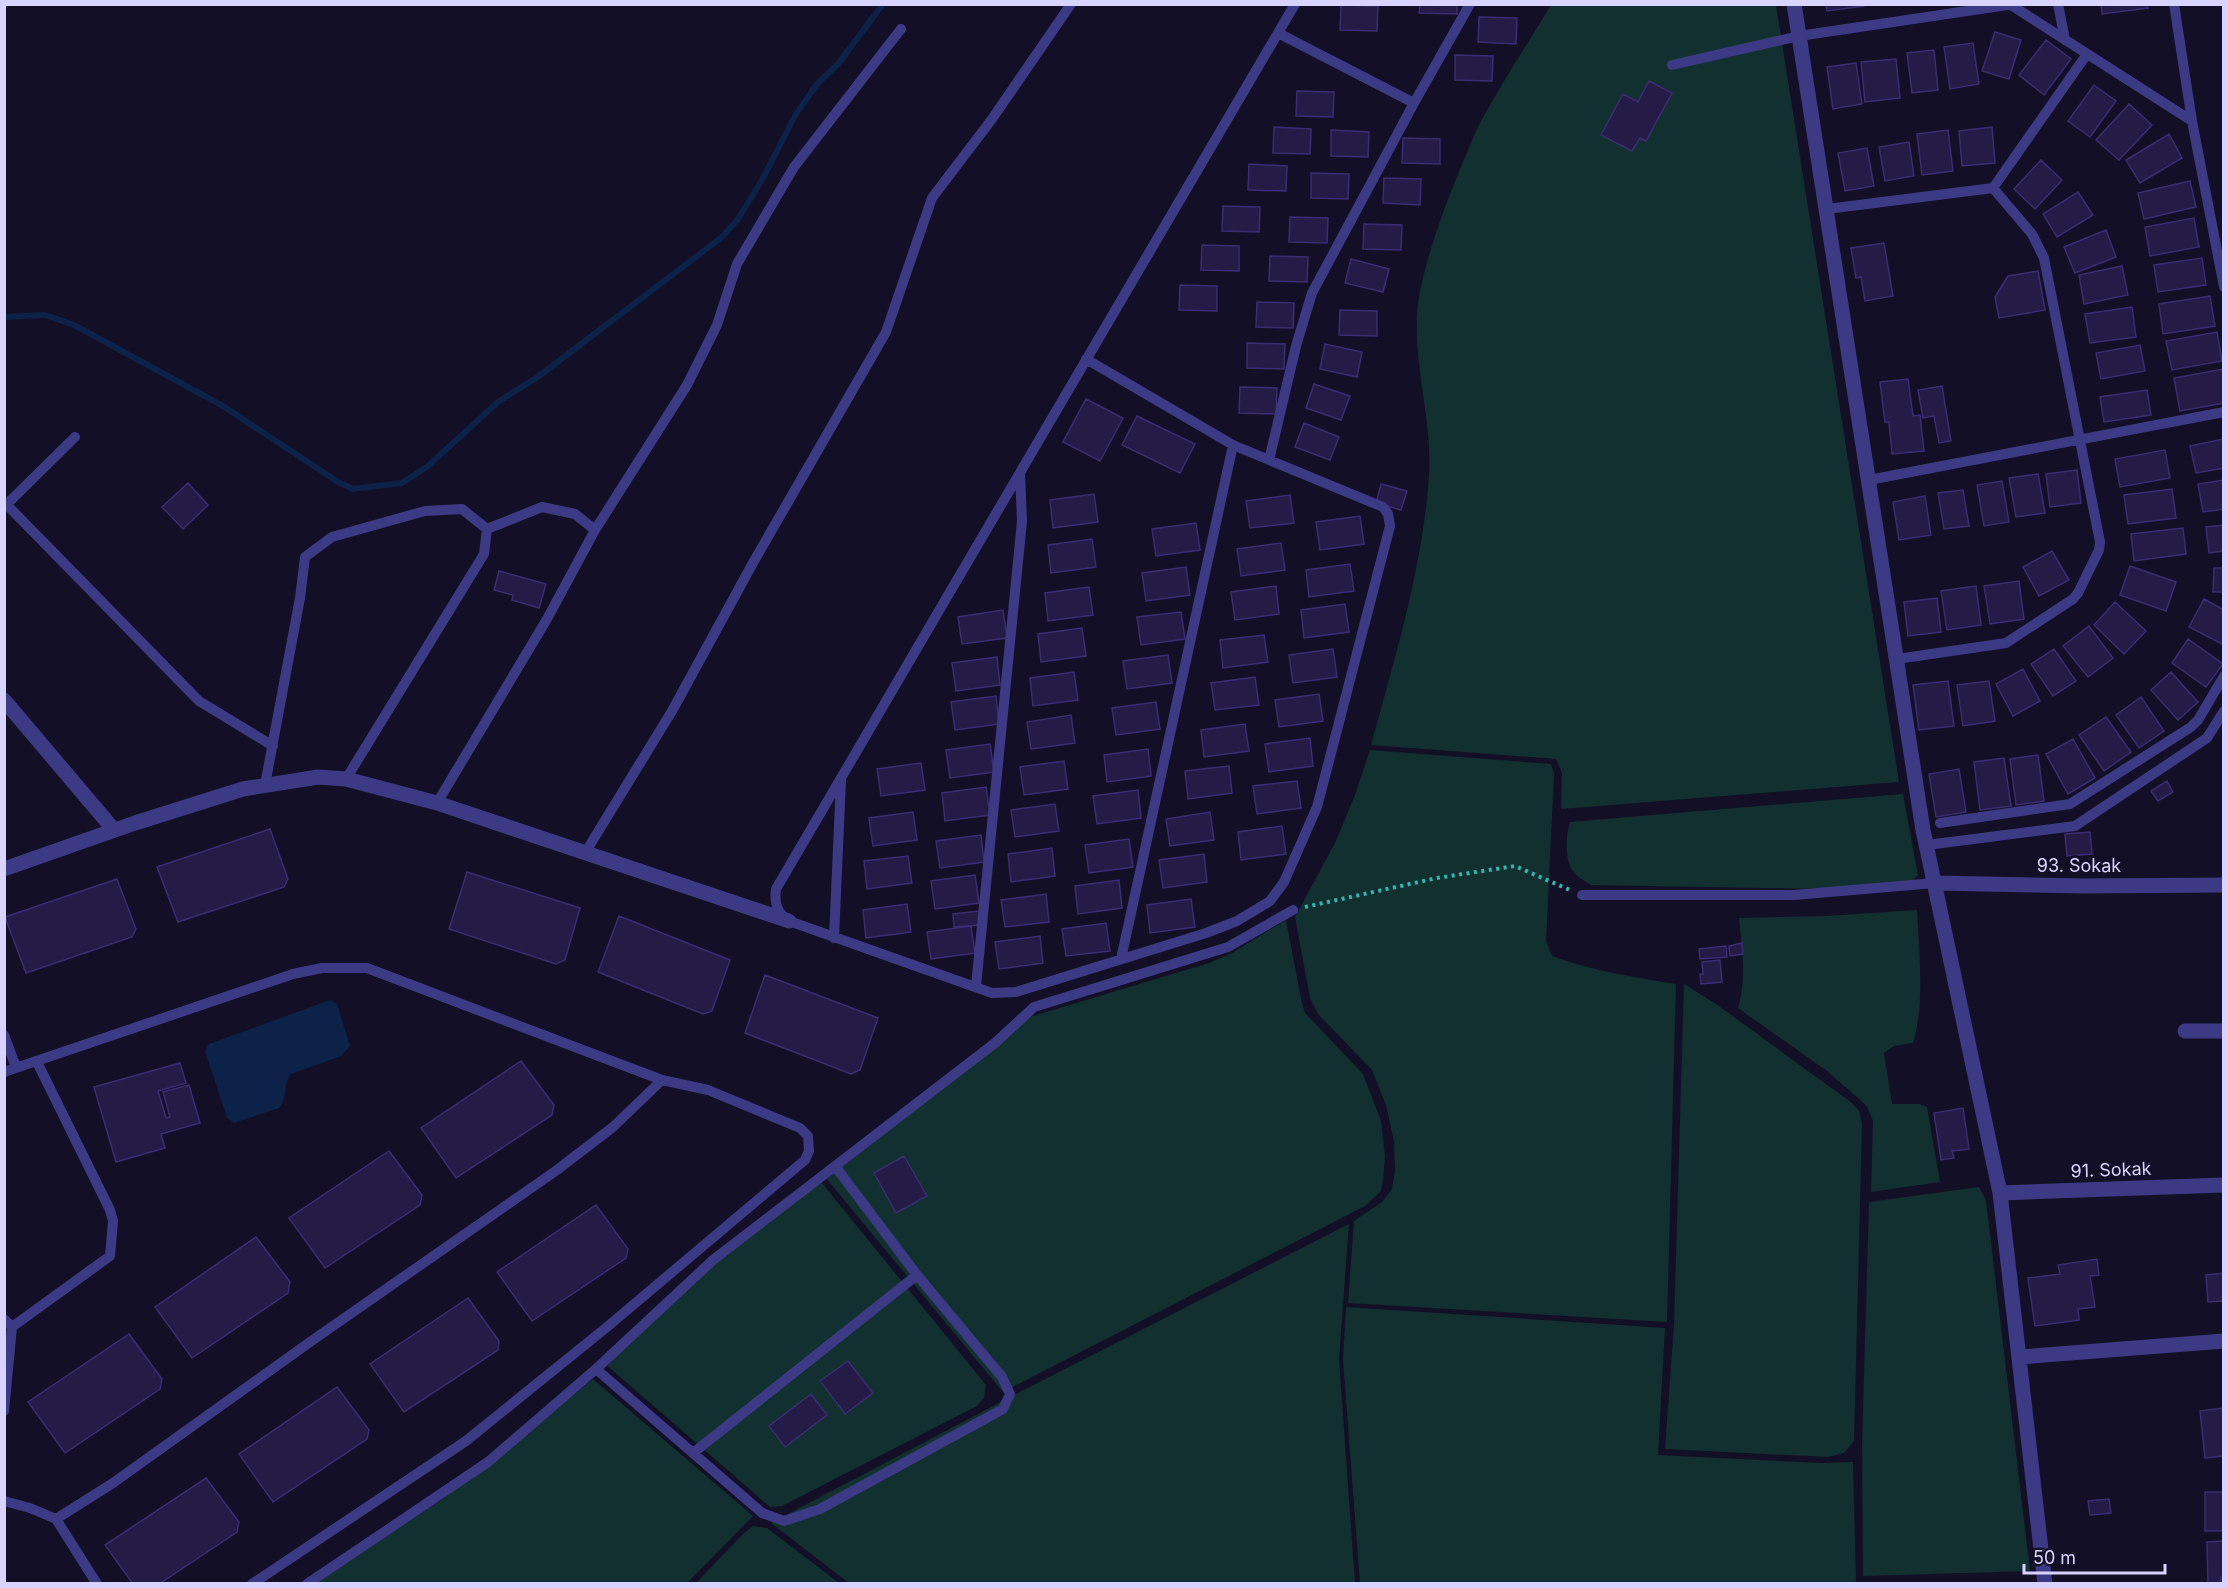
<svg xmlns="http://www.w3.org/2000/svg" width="2228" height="1588" font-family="Inter,sans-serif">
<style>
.green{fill:#12302f}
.water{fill:#0c2248}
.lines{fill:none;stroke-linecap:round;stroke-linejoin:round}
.stream{stroke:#0c2248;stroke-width:6}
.building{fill:#241b47;stroke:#3b2d73;stroke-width:1.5}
.path{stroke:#2fb8b0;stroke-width:4;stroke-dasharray:3 4.5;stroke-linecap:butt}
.lane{stroke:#3d3a85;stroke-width:10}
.street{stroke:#3d3a85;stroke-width:15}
.labels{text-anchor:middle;stroke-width:6;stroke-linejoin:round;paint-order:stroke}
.street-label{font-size:18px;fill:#d9d4ff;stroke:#130f26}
</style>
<rect width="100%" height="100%" fill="#130f26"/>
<!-- green -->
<path class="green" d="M1551 5H1776L1899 782 1561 809 1562 773 1556 759 1371 745C1395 657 1423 567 1429 475 1433 413 1408 353 1420 291 1429 249 1446 202 1463 162 1469 149 1474 134 1481 121 1503 81 1528 43 1551 5Z
M1370 750 1551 764 1554 774 1546 941 1552 956C1592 971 1634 977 1676 984L1667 1322 1348 1303 1354 1221 1382 1202 1392 1189 1395 1171 1394 1141 1386 1105 1372 1070 1318 1014 1310 998 1295 917 1335 843 1355 795Z
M1903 794 1918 875 1912 881 1828 889 1591 885C1583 880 1573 875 1570 866 1565 853 1566 834 1570 822Z
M1917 910C1919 949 1925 1006 1913 1043L1894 1046 1884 1053 1892 1104H1919L1927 1107 1940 1182 1871 1192 1873 1121 1867 1106 1827 1071 1738 1008C1747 977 1742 949 1739 918L1826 916Z
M1286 920 1301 999 1305 1013 1363 1074 1381 1121 1385 1156 1383 1180 1381 1191 1365 1206 1003 1392 821 1172 1023 1019 1209 963 1232 953Z
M1684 984 1716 1004 1852 1103 1859 1111 1862 1124 1854 1441 1844 1453 1828 1457 1665 1449 1674 1325Z
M817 1177 986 1385 984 1398 977 1406 782 1506 770 1507 604 1363 721 1248Z
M1979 1187 1986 1200 2030 1571 1863 1576 1862 1446 1869 1202Z
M1349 1224 1339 1359 1355 1583H849L771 1523 1016 1394Z
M1346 1307 1665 1328 1658 1455 1821 1463 1853 1462 1856 1583H1360L1343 1360Z
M593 1379 753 1516 687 1583 312 1584 440 1501 484 1468Z
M753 1526 767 1528 839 1583H696L744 1533Z"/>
<!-- water -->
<path class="water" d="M330 1000 337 1004 350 1046 341 1056 291 1074C283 1084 288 1098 279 1108L234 1123 227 1118 205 1051 209 1044Z"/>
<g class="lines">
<!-- stream -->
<path class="stream" d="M4 317 45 315 74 325 223 406 338 482 353 489 402 483 428 466 498 402 539 376 722 237 738 219 762 180 796 114 817 84 838 64 883 4"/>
</g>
<!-- building -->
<path class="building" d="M1420 4H1457V14L1419 13Z
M1826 4H1864V6L1827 11Z
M2101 4H2147L2148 8 2102 14Z
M1341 5 1378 6 1377 31 1340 30Z
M1479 17 1517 18 1516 44 1478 42Z
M1995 32 2021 40 2009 79 1982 71Z
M2046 40 2071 59 2044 95 2019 75Z
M1973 43 1979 84 1950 89 1944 47Z
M1934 50 1938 90 1912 93 1907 53Z
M1455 55 1493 56 1492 81 1455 80Z
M1896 59 1900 98 1865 102 1861 62Z
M1856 63 1862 104 1833 109 1827 67Z
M1649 81 1672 93 1646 141 1640 138 1632 151 1601 135 1623 94 1638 102Z
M2094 85 2116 101 2090 137 2068 121Z
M1297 91 1334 92 1333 117 1296 116Z
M2129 104 2152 125 2119 160 2096 140Z
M1274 127 1311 129 1310 154 1273 153Z
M1992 127 1995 163 1962 166 1959 131Z
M1331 130 1369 132 1368 157 1331 156Z
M1948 130 1953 171 1922 175 1917 134Z
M2169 134 2182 158 2140 183 2126 160Z
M1403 138 1440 139V164L1402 163Z
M1909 142 1914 176 1885 181 1879 147Z
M1867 148 1874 186 1845 191 1838 153Z
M2041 160 2062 180 2035 209 2014 189Z
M1249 164 1287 166 1286 191 1248 190Z
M1311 173 1349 174 1348 199 1311 198Z
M1384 178 1421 179 1420 205 1383 203Z
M2190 181 2196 207 2144 219 2138 193Z
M2078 192 2093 215 2057 237 2043 214Z
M1223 206 1260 207 1259 232 1222 231Z
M1290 217 1328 218 1327 243 1289 242Z
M2194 218 2199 247 2150 256 2145 227Z
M1364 224 1402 225 1401 250 1363 249Z
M2106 230 2116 257 2075 273 2064 247Z
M1884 243 1893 296 1865 301 1861 277 1856 278 1851 248Z
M1202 245 1239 246V271L1201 270Z
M1270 256 1308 257 1307 282 1269 281Z
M2202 258 2206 285 2158 292 2154 265Z
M1351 259 1389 269 1383 292 1345 283Z
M2122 266 2128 295 2084 304 2079 275Z
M2038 271 2045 310 1999 318 1995 297 2008 276Z
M1180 285 1217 286V311L1179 310Z
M2210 296 2215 326 2163 334 2159 304Z
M1257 302 1294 303 1293 328 1256 327Z
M2132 307 2136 337 2090 343 2085 314Z
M1340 310 1377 311V336L1339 335Z
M2217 332 2222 361 2172 370 2166 341Z
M1247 343 1285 344 1284 369 1247 368Z
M1325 344 1362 352 1357 377 1320 369Z
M2140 345 2145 371 2101 379 2096 353Z
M2224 369V403L2180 411 2174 378Z
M1908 379 1913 416 1920 415 1924 451 1892 454 1889 422H1885L1880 382Z
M1314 384 1350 396 1341 420 1306 408Z
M1942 386 1951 441 1939 443 1934 416 1923 418 1918 390Z
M1240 387 1277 388 1276 414 1239 413Z
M2147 390 2151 415 2104 422 2100 397Z
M1086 399 1123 418 1100 461 1063 442Z
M1137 416 1195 444 1180 473 1122 445Z
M1304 423 1339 437 1330 460 1295 447Z
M2224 439V468L2196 473 2190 446Z
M2165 450 2170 478 2120 487 2115 459Z
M2077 470 2081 503 2050 507 2046 474Z
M2038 474 2045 513 2016 517 2009 478Z
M2224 480V509L2203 512 2198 484Z
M2002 481 2009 522 1984 526 1977 485Z
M188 483 208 505 183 529 162 507Z
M1381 484 1407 491 1401 510 1376 503Z
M2172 489 2176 518 2128 524 2124 495Z
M1963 490 1969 526 1944 529 1938 493Z
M1094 494 1098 522 1053 528 1050 500Z
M1290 495 1294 523 1250 528 1246 501Z
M1925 496 1931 535 1899 540 1893 502Z
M1360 516 1364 544 1320 550 1316 522Z
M1196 523 1200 550 1156 556 1152 529Z
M2224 525V551L2209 553 2206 527Z
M2183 528 2186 554 2134 561 2131 534Z
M1092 539 1096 567 1051 573 1048 545Z
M1281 543 1285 570 1241 576 1237 549Z
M2052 551 2069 580 2039 596 2023 567Z
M1350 564 1354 591 1309 597 1306 570Z
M2130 566 2176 582 2166 611 2120 595Z
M1186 567 1190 595 1146 601 1142 573Z
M2214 568H2224V592H2213Z
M499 571 546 584 539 608 512 600 513 595 494 590Z
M2019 581 2024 619 1990 624 1984 586Z
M1276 586 1279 614 1235 620 1231 592Z
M1976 586 1981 625 1947 630 1941 591Z
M1089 587 1093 615 1048 621 1045 593Z
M1937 598 1941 632 1908 636 1904 602Z
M2204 599 2224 610V645L2189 627Z
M2115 602 2146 631 2124 654 2094 625Z
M1345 604 1349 632 1304 638 1301 610Z
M1003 610 1007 638 962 644 958 617Z
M1181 612 1185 639 1141 645 1137 617Z
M2089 626 2113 658 2088 677 2063 646Z
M1082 628 1086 656 1041 662 1038 634Z
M1264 635 1268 662 1223 668 1220 640Z
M2188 639 2223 664 2206 687 2172 663Z
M1333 649 1337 677 1293 683 1289 655Z
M2054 649 2076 681 2053 696 2031 664Z
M1168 655 1172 683 1127 689 1123 661Z
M997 657 1000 685 956 691 952 663Z
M2023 669 2040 701 2013 716 1996 684Z
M1074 672 1078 700 1033 706 1030 678Z
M2171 672 2198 702 2178 720 2151 690Z
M1255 677 1259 705 1215 710 1211 683Z
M1948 681 1954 726 1919 730 1913 685Z
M1989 681 1995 721 1963 726 1957 685Z
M1319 694 1323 721 1279 727 1275 700Z
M996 696 999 724 955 730 951 702Z
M2141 697 2164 731 2139 748 2116 715Z
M1156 702 1160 729 1116 735 1112 708Z
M1071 715 1075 743 1031 749 1027 722Z
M2106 717 2131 752 2104 771 2079 735Z
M1245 724 1249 751 1204 757 1201 730Z
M1310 738 1313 766 1269 772 1265 744Z
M2073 739 2095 778 2068 794 2046 754Z
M990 744 994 772 950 778 946 750Z
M1148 749 1151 776 1107 782 1104 755Z
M2038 755 2044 801 2016 805 2010 759Z
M2004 758 2011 806 1980 810 1974 762Z
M1064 761 1068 789 1024 795 1020 767Z
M921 763 925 790 881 796 877 769Z
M1229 766 1232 793 1188 799 1185 771Z
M1959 769 1966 812 1936 817 1929 774Z
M1297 781 1301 808 1257 814 1253 786Z
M2167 781 2173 792 2158 801 2151 791Z
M986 787 990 815 945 821 942 793Z
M1138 790 1141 818 1097 824 1093 796Z
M1055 804 1059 831 1015 837 1011 810Z
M913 812 917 840 873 846 869 818Z
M1210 812 1214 840 1170 846 1166 819Z
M1282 826 1286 854 1241 860 1238 832Z
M270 829 288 879 284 887 178 922 157 867Z
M2090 832 2092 854 2067 856 2065 834Z
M981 835 984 862 940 868 936 841Z
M1129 839 1133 867 1089 873 1085 845Z
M1052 848 1055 876 1011 882 1008 854Z
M1204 854 1207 882 1163 888 1159 860Z
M908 856 912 883 867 889 864 861Z
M467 872 580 908 565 960 556 964 449 929Z
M975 875 979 903 935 909 931 881Z
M117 879 136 929 132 937 26 973 5 917Z
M1119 880 1122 908 1078 914 1075 886Z
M1046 894 1049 922 1005 927 1001 900Z
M1191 899 1195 927 1150 933 1147 905Z
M907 904 911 932 866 938 863 910Z
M980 911 981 925 954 927 953 914Z
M619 916 730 960 712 1011 703 1014 598 972Z
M1106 923 1110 951 1066 956 1062 929Z
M971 926 975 953 931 959 927 932Z
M1040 936 1043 963 999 969 995 942Z
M1742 943 1743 954 1730 956 1729 946Z
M1726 946 1727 957 1700 959 1699 949Z
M1720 960 1722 982 1701 984 1700 974H1703L1702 962Z
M765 975 878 1018 860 1070 851 1074 745 1033Z
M521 1061 554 1105 552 1115 456 1178 421 1128Z
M180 1063 186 1083 158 1091 166 1118 170 1117 163 1092 189 1085 200 1123 161 1134 165 1148 116 1162 94 1087Z
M1963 1108 1969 1149 1952 1151 1954 1158 1941 1160 1934 1113Z
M389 1151 422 1195 420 1205 325 1268 289 1218Z
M904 1156 927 1196 896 1213 874 1173Z
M596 1205 628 1249 626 1258 532 1321 497 1272Z
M256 1237 290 1282 288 1293 192 1358 155 1307Z
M2097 1259 2099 1275 2090 1276 2095 1307 2078 1309 2079 1320 2035 1326 2028 1278 2060 1274 2058 1265Z
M2224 1273V1301L2208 1302 2206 1275Z
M468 1298 499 1341 498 1350 404 1412 370 1364Z
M129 1334 162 1379 160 1389 65 1453 28 1402Z
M848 1361 873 1393 845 1414 820 1381Z
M337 1387 369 1430 367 1439 273 1502 239 1454Z
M811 1394 827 1415 785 1447 769 1426Z
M2224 1408V1456L2205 1458 2200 1411Z
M206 1478 239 1522 237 1532 159 1584H133L105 1545Z
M2205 1492H2224V1531H2205Z
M2109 1499 2111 1513 2090 1515 2088 1501Z
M2224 1541V1577H2221V1584H2208L2207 1542Z"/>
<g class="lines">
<!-- path -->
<path class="path" d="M1305 907 1437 878 1515 866 1570 890"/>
<!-- lane -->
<path class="lane" d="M2058 4 2065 40
M2174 4 2192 121 2224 287
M2011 5 2192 121
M1278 33 1414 103
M1672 65 1799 36 2014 4
M1827 209 1993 188
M1086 359 1233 445 1383 507 1388 514 1390 526 1317 807 1284 882 1270 901 1237 921 1206 933 1016 992 992 993 789 921C777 913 774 903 776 889 949 594 1121 299 1295 4
M1269 460 1296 346 1312 293 1414 103 1470 4
M1869 480 2224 412
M7 505 199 701 273 746
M4 507 75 437
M487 529 542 507 575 514 595 530
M1897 659 2006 643 2073 599 2078 593 2099 550 2100 542 2044 258 2032 234 1993 188 2087 54
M265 785 300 598 305 557 332 537 425 511 462 509 487 529 484 554 346 779
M437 803 547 619 595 530 687 385 717 325 737 264 794 167 901 29
M1940 823 2070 804 2191 727 2198 720 2224 676
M1927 845 2075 826 2207 738 2224 711
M585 853 672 711 754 561 886 332 932 198 992 119 1071 4
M1582 895H1794L1935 883
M834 938 841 780
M1121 959 1233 445
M976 986 1022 521 1020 473
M4 1035 16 1067
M4 1072 293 974 322 968H367L662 1080 708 1090 800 1128 808 1136 809 1151 805 1160 607 1327 466 1441 252 1584
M4 1319 12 1327 4 1411
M12 1327 110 1256 113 1221 110 1210 37 1062
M596 1369 713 1260 995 1043 1034 1007 1228 947 1293 910
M693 1453 917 1275
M4 1501 30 1508 56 1519 97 1584
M56 1519 113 1483 310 1342 557 1170 613 1127 662 1080
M307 1584 488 1462 596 1369 762 1513 784 1521 820 1509 1003 1409 1010 1394 1002 1377 917 1275 835 1166"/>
<!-- street -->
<path class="street" d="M1794 4 1923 830 2000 1193 2045 1584
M4 700 114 830
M4 869 135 823 243 789 318 777 346 779 437 803 789 921
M1935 883 2083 886 2224 885
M2185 1031H2224
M2000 1193 2224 1185
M2020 1357 2224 1341"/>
</g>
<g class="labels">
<!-- street labels -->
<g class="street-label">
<text x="2079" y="872">93. Sokak</text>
<text transform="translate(2111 1170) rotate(-2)" y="6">91. Sokak</text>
</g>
</g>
<!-- border -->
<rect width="2228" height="1588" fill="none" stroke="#d9d4ff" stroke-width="12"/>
<!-- scale -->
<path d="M2024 1564v9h141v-9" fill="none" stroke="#d9d4ff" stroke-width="3"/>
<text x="2033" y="1564" font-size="18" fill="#d9d4ff" stroke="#130f26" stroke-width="4.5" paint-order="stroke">50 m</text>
</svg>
